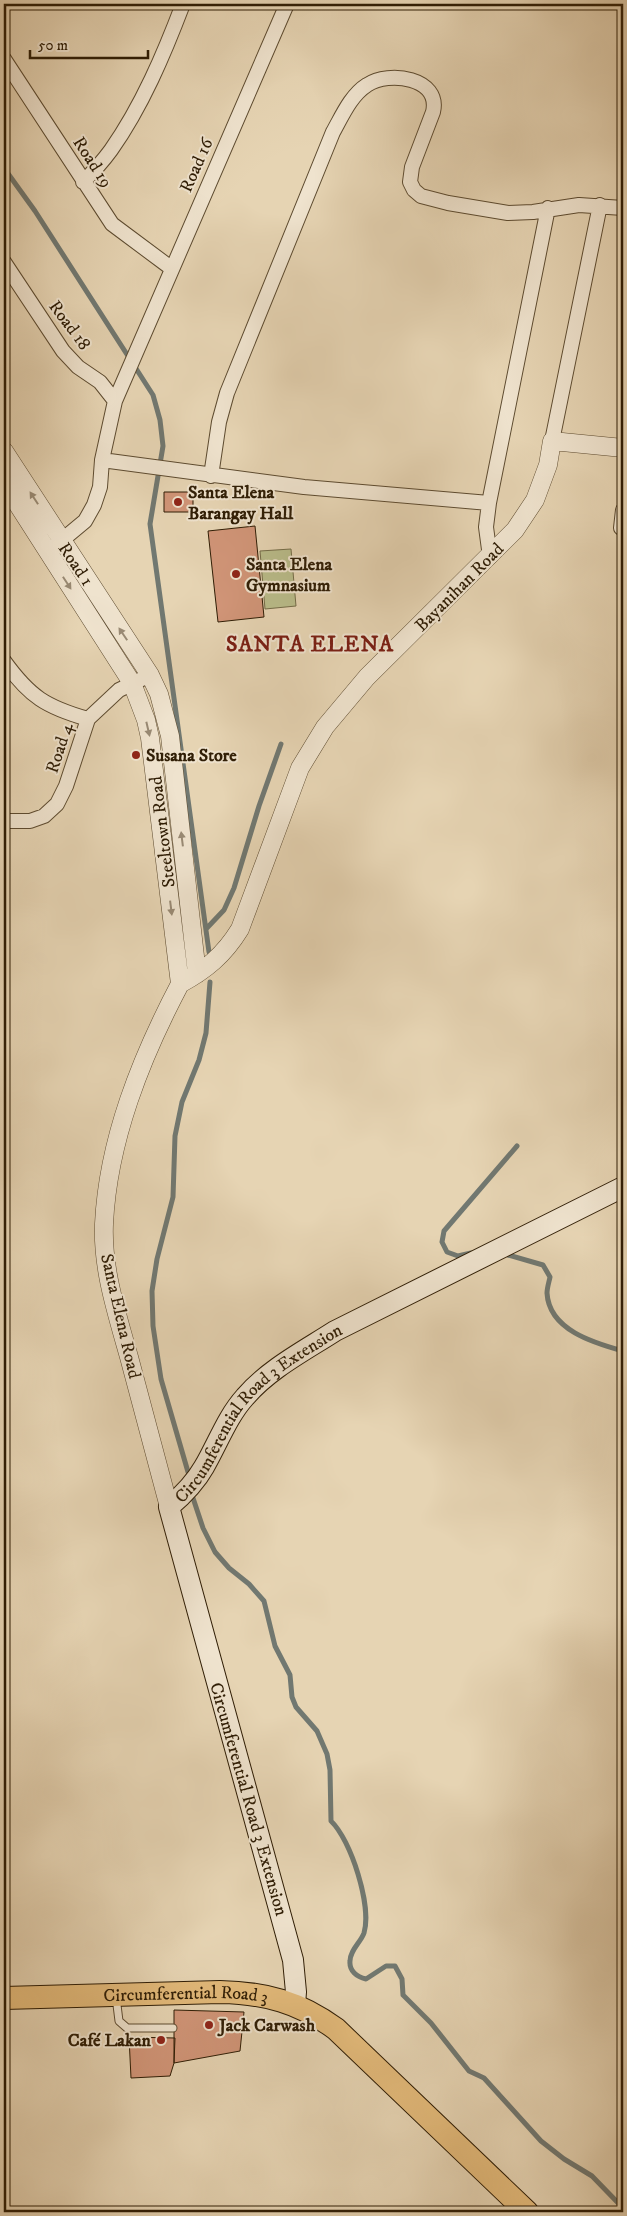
<svg xmlns="http://www.w3.org/2000/svg" width="627" height="2216" font-family="'IM FELL DW Pica',serif">
<style>
.green{fill:#b9bc8a;stroke:#746c48}
.lines{fill:none;stroke-linecap:round;stroke-linejoin:round}
.stream{stroke:#717871;stroke-width:5}
.building{fill:#d19578;stroke:#2f1d05}
.service-casing{stroke:#5d4b30;stroke-width:9}
.minor-casing{stroke:#5d4b30;stroke-width:16}
.tertiary-casing{stroke:#5d4b30;stroke-width:19}
.secondary-casing{stroke:#2f1d05;stroke-width:22}
.primary-casing{stroke:#2f1d05;stroke-width:24}
.service{stroke:#efe3ce;stroke-width:7}
.minor{stroke:#efe3ce;stroke-width:14}
.tertiary{stroke:#efe3ce;stroke-width:18}
.secondary{stroke:#efe3ce;stroke-width:20}
.primary{stroke:#e3ba7a;stroke-width:22}
.oneway{fill:#998a74}
.poi-dot{fill:#8f2418;stroke:#efe3ce;stroke-width:2}
.labels{text-anchor:middle;stroke-width:4;stroke-linejoin:round;paint-order:stroke}
.street-label{font-size:18px;fill:#2f1d05;stroke:#efe3ce}
.poi-label{font-size:18px;font-weight:bold;fill:#2f1d05;stroke:#efe3ce;text-anchor:start}
.district-label{font-size:22px;font-weight:bold;letter-spacing:1px;fill:#7a1f14;stroke:#efe3ce}
</style>
<rect width="100%" height="100%" fill="#e6d4b3"/>
<filter id="stains"><feTurbulence type="fractalNoise" baseFrequency=".004" numOctaves="4"/><feColorMatrix values="0 0 0 0 .2 0 0 0 0 .09 0 0 0 0 .02 0 0 0 .5 -.17"/></filter>
<radialGradient id="worn" r=".72"><stop offset=".6" stop-color="#630" stop-opacity="0"/><stop offset="1" stop-color="#630" stop-opacity=".3"/></radialGradient>
<!-- green -->
<path class="green" d="M291 549 296 606 265 609 260 551Z"/>
<g class="lines">
<!-- stream -->
<path class="stream" d="M4 168 35 211 153 395 160 420 163 446 150 524 209 952
M206 929 224 910 234 888 259 806 281 744
M471 1253 458 1256 447 1252 442 1242 444 1231 517 1146
M508 1255 543 1265 550 1277C549 1282 547 1288 547 1293 549 1330 594 1343 623 1351
M188 1472 161 1379 153 1326 152 1291 157 1259 173 1197 175 1136 182 1102 199 1060 206 1033 210 982
M193 1498 203 1528 215 1552 229 1568 249 1584 264 1601 275 1646 290 1675 292 1697 296 1707 317 1731 327 1754 330 1770 331 1821C351 1840 372 1906 364 1933 361 1942 350 1950 350 1961 349 1971 357 1977 366 1979L386 1966H395L402 1979 403 1995 431 2023 469 2071 484 2078 541 2141 564 2159 592 2176 623 2208"/>
</g>
<!-- building -->
<path class="building" d="M164 492H193V512H164Z
M255 526 264 617 218 622 208 531Z
M174 2010 244 2012 240 2051 174 2063Z
M129 2037 175 2038 174 2063 170 2076 131 2078Z"/>
<g class="lines">
<defs>
<path id="service" d="M116 1997 119 2021 127 2028H173"/>
<path id="minor" d="M4 59 112 224 171 268
M83 182C93 172 103 161 111 150 142 106 164 54 183 4
M4 262 63 351 78 367 100 382 115 401
M552 441 600 205
M102 460 304 487 489 503
M211 476 219 422 227 393 333 132C342 116 351 95 367 85 389 70 441 78 433 112L412 167 410 182 414 190 421 196 448 203 508 213 533 212 579 205 623 208
M621 528 623 510
M55 546 85 521 94 505 100 487 102 460 115 401 287 4
M490 557 486 527 489 503 548 208
M4 661C30 697 46 707 88 719
M4 821H30L44 816 57 804 66 786 88 719 119 690 150 675"/>
<path id="tertiary" d="M4 451 150 675 159 694 170 736 197 974
M4 483 132 683 146 720 150 738 180 984
M180 984C206 970 224 955 240 929L300 768 325 727 367 677 515 530 535 500 548 465 552 441 623 448
M169 1507C156 1457 142 1407 129 1357 117 1314 102 1269 104 1224 108 1140 141 1058 180 984"/>
<g id="secondary">
<path id="s1" d="M295 2004 296 1992 293 1960 169 1507C183 1495 195 1483 204 1467 218 1443 227 1417 245 1397 269 1369 304 1351 335 1331L623 1187"/>
</g>
<g id="primary">
<path id="s2" d="M4 1998 220 1992C266 1993 299 2002 336 2029L527 2212"/>
</g>
</defs>
<!-- service casing -->
<use href="#service" class="service-casing"/>
<!-- minor casing -->
<use href="#minor" class="minor-casing"/>
<!-- tertiary casing -->
<use href="#tertiary" class="tertiary-casing"/>
<!-- secondary casing -->
<use href="#secondary" class="secondary-casing"/>
<!-- primary casing -->
<use href="#primary" class="primary-casing"/>
<!-- service -->
<use href="#service" class="service"/>
<!-- minor -->
<use href="#minor" class="minor"/>
<!-- tertiary -->
<use href="#tertiary" class="tertiary"/>
<!-- secondary -->
<use href="#secondary" class="secondary"/>
<!-- primary -->
<use href="#primary" class="primary"/>
</g>
<!-- one-way arrows -->
<defs><path id="oneway-solid" d="M-6-.8H1V-3.2L6.5 0L1 3.2V.8H-6Z" transform="scale(1.25)"/></defs>
<g class="oneway">
<use href="#oneway-solid" transform="translate(34 498) rotate(-123)"/>
<use href="#oneway-solid" transform="translate(67 583) rotate(57)"/>
<use href="#oneway-solid" transform="translate(123 634) rotate(-124)"/>
<use href="#oneway-solid" transform="translate(148 729) rotate(77)"/>
<use href="#oneway-solid" transform="translate(182 839) rotate(-97)"/>
<use href="#oneway-solid" transform="translate(171 908) rotate(83)"/>
</g>
<!-- markers -->
<g class="poi-dot">
<circle cx="178" cy="502" r="5"/>
<circle cx="236" cy="574" r="5"/>
<circle cx="136" cy="755" r="5"/>
<circle cx="209" cy="2025" r="5"/>
<circle cx="161" cy="2040" r="5"/>
</g>
<g class="labels">
<!-- street labels -->
<g class="street-label">
<text transform="translate(93 162) rotate(57)" y="6">Road 19</text>
<text transform="translate(196 165) rotate(-66)" y="6">Road 16</text>
<text transform="translate(70 325) rotate(53)" y="6">Road 18</text>
<text transform="translate(76 564) rotate(56)" y="6">Road 1</text>
<text transform="translate(459 587) rotate(-45)" y="6">Bayanihan Road</text>
<text transform="translate(59 748) rotate(-72)" y="6">Road 4</text>
<text transform="translate(162 832) rotate(-97)" y="6">Steeltown Road</text>
<text transform="translate(121 1316) rotate(77)" y="6">Santa Elena Road</text>
<text dy="6" stroke="none"><textPath href="#s1" startOffset="646">Circumferential Road 3 Extension</textPath></text>
<text transform="translate(249 1799) rotate(74)" y="6">Circumferential Road 3 Extension</text>
<text dy="6" stroke="none"><textPath href="#s2" startOffset="182">Circumferential Road 3</textPath></text>
</g>
<!-- poi labels -->
<g class="poi-label">
<text x="188" y="498">Santa Elena<tspan x="188" dy="21">Barangay Hall</tspan></text>
<text x="246" y="570">Santa Elena<tspan x="246" dy="21">Gymnasium</tspan></text>
<text x="146" y="761">Susana Store</text>
<text x="219" y="2031">Jack Carwash</text>
<text x="151" y="2046" text-anchor="end">Café Lakan</text>
</g>
<!-- district labels -->
<g class="district-label">
<text x="310" y="651">SANTA ELENA</text>
</g>
</g>
<!-- margin -->
<rect width="627" height="2216" fill="none" stroke="#e6d4b3" stroke-width="20"/>
<rect x="5" y="5" width="617" height="2206" fill="none" stroke="#2f1d05" stroke-width="2.5"/>
<rect x="10" y="10" width="607" height="2196" fill="none" stroke="#2f1d05"/>
<!-- scale -->
<path d="M30 50v8h118v-8" fill="none" stroke="#2f1d05" stroke-width="2.5"/>
<text x="38" y="50" font-size="15" fill="#2f1d05" stroke="#efe3ce" stroke-width="4" paint-order="stroke">50 m</text>
<rect width="100%" height="100%" filter="url(#stains)"/>
<rect width="100%" height="100%" fill="url(#worn)"/>
</svg>
